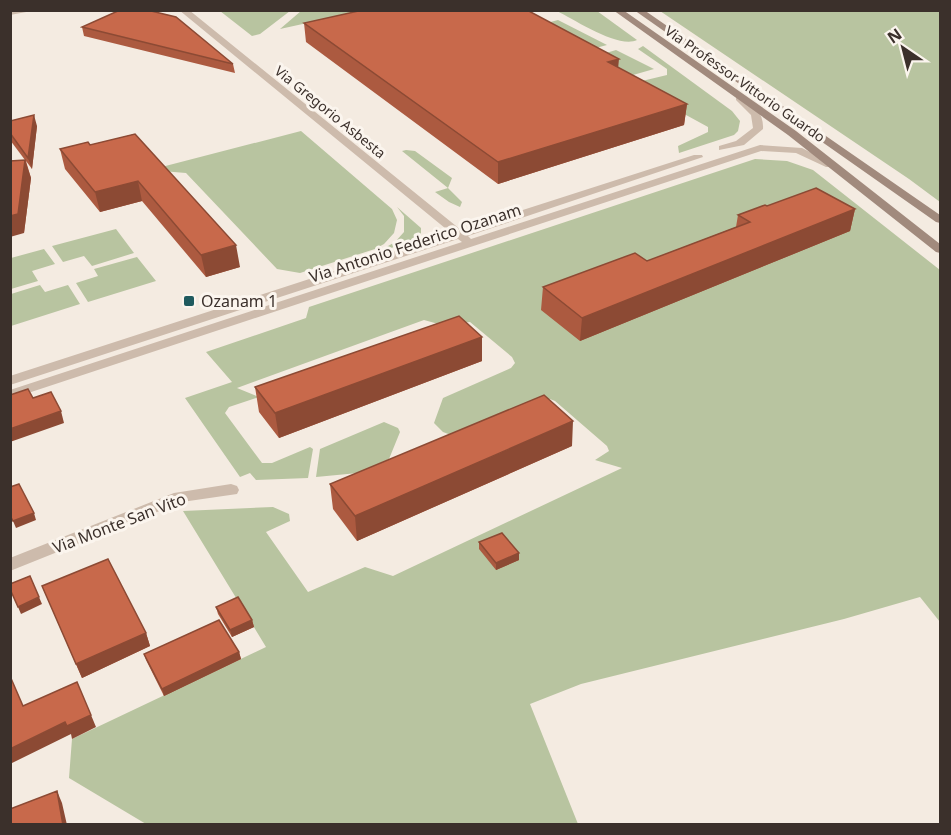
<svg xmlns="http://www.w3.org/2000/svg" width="951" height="835" font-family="'Noto Sans',sans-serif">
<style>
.green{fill:#b8c4a0}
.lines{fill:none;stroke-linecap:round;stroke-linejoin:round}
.street{fill:#cdbbac;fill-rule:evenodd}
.secondary{fill:#a18a7d;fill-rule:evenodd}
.wall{fill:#ac5a40}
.shaded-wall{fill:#8c4a34}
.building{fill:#c8694b;stroke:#8c4a34;stroke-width:1.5}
.poi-dot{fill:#1f5a5e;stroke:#fbf5ee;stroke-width:2}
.labels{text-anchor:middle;stroke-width:6;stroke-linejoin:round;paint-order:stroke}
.far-street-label{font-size:14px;fill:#3b302b;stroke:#fbf5ee}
.street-label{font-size:16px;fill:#3b302b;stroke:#fbf5ee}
.poi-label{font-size:16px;fill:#3b302b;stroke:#fbf5ee;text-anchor:start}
</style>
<rect width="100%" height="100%" fill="#f4ebe1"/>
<!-- green -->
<path class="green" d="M220 11H290L260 34 252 36Z
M301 11H348L358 16 348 14 280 29Z
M557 11H597L637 40C619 49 575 20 557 11Z
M660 11H940V202L909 179Z
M558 20 607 45 588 50 539 25Z
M643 46 732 111 740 121 738 131 734 135 679 153 678 146 708 132V127L655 98 596 92 667 75V69L638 49Z
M616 50 654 69 633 75 596 56Z
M301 131 392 209 397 220 394 233 384 244 375 249 300 273 277 269 186 173 150 170Z
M406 150 415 151 452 178 448 188 462 202 460 207 449 202 435 192 448 188 402 151Z
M755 159 787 161 813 170 940 270V622L920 597 844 619 581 684 530 704 578 824H146L69 778 72 739 266 647 183 511 273 507 289 514 290 521 266 532 308 592 365 567 393 576 622 468 595 460 609 451 607 446 555 401 550 399 451 435 443 432 434 423 443 398 511 368 515 363 512 357 470 322 442 325 424 320 237 388 259 397 229 407 225 413 262 463H272L310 447 313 449 308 478 256 480 250 473 240 477 185 398 232 382 206 352 306 318 309 307Z
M397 207 421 228V233L412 241 376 253 395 242 404 232V216Z
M116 229 134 253 92 266 84 256 63 262 52 246Z
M44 249 55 264 32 271 38 281 11 289V258Z
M137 257 156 281 88 302 76 283 98 276 94 269Z
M40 285 45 292 68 285 80 304 11 326V294Z
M384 422 398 428 400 432 389 459 358 473 316 477 320 449Z"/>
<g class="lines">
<!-- street -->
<path class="street" d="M10 10H37L10 15Z
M179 10H189L461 230 694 155H702L703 157 468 236 471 239 760 145 802 148 835 165 834 167H826L796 153 761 151 10 399V390L462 242 458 239 10 385V376L451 233Z
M736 96H742C754 105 764 113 763 129L744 145 719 150V146L736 141 753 128 751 115 736 100Z
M231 484 237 486 239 490 237 494 182 502 10 571V558L174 493Z"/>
<!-- secondary -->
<path class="secondary" d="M613 10H623L796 131 940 244V253L936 252 788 135Z
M634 10H644L940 215V223L936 222Z"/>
</g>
<!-- wall -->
<path class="wall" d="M304 23 618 68 687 104 684 125 498 184 306 42Z
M82 27 233 64 235 73 84 36Z
M10 121 37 126 32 169 26 161 31 178 24 233 25 160 10 140Z
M135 134 240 267 206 277 142 201 100 212 65 169 60 149 90 145Z
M767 206 855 209 850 231 580 341 541 310 543 287 647 261 736 227 738 215Z
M482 337V361L279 438 259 412 255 387Z
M572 446 357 541 333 509 330 484Z
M479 542 519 553V560L496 570 479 549Z
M42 586 146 633 150 646 82 678Z
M216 607 252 620 254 627 232 637 218 614Z
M239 652 241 659 164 696 146 660 144 654Z"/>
<!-- shaded-wall -->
<path class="shaded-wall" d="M619 59 617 79 608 62Z
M687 104 684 125 498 184V162Z
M34 115 37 126 32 169 28 158Z
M25 160 31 178 24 233 10 237V216Z
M138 181 142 201 100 212 95 192Z
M855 209 850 231 580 341 582 318Z
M236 245 240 267 206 277 201 255Z
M482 337V361L279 438 275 413Z
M61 411 64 423 10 442V429Z
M573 421 572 446 357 541 355 516Z
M34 513 36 520 16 528 13 521Z
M519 553V560L496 570V563Z
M39 597 42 604 21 614 18 607Z
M252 620 254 627 232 637 230 630Z
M146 633 150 646 82 678 76 664Z
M239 652 241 659 164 696 162 689Z
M91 715 96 727 72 739 71 734 10 764V749L65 722Z
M57 791 62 803 67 825H63Z"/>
<!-- building -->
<path class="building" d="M120 10H147L176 17 233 64 82 27Z
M363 10H527L619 59 608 62 687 104 498 162 304 23Z
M34 115 28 158 10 133V121Z
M135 134 236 245 201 255 138 181 95 192 60 149 88 142 90 145Z
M25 160 18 214 10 216V161Z
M816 188 855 209 582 318 543 287 635 253 647 261 750 222 738 215 765 205 767 206Z
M459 316 482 337 275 413 255 387Z
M28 389 33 398 51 392 61 411 10 429V395Z
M544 395 573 421 355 516 330 484Z
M19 484 34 513 13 521 10 516V487Z
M502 533 519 553 496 563 479 542Z
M108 559 146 633 76 664 42 586Z
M30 576 39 597 18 607 10 589V584Z
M238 597 252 620 230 630 216 607Z
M219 620 239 652 162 689 144 654Z
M10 676 23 706 77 682 91 715 67 726 65 722 10 749Z
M57 791 63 825H10V809Z"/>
<!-- markers -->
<rect class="poi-dot" x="183" y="295" width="12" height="12" rx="3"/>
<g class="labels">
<!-- far-street labels -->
<g class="far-street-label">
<text transform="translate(745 84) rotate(35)" y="5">Via Professor Vittorio Guardo</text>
<text transform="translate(330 112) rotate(39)" y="5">Via Gregorio Asbesta</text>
</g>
<!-- street labels -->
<g class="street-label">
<text transform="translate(415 243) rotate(-18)" y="6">Via Antonio Federico Ozanam</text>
<text transform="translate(119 523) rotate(-21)" y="6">Via Monte San Vito</text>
</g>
<!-- poi labels -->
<g class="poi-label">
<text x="201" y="307">Ozanam 1</text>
</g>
</g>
<!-- border -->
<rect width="951" height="835" fill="none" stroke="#3b302b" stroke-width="24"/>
<!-- north arrow -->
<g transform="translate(903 48) rotate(325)" stroke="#fbf5ee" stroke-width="4.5" paint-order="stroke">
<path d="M0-4.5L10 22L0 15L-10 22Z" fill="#3b302b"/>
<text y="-9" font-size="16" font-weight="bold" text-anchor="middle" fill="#3b302b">N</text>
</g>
</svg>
